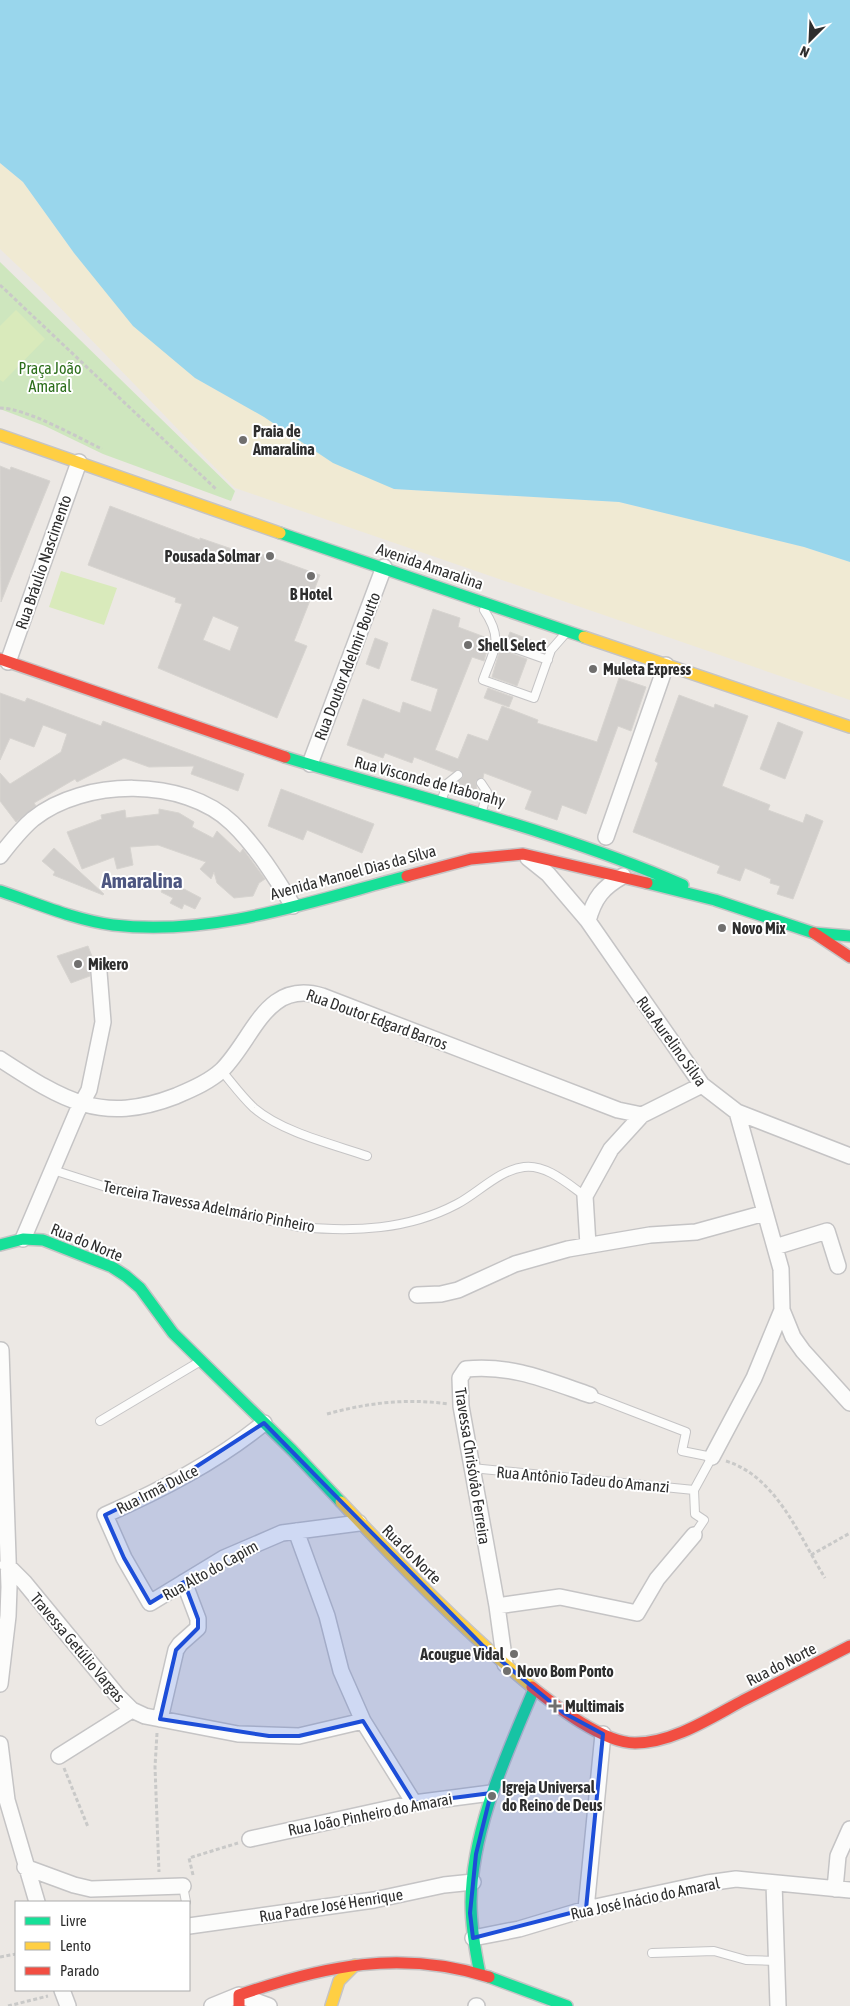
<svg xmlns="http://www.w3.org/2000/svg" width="850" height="2006" font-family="'Asap Condensed',sans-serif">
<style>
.green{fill:#cee6be}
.sand{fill:#f0ead3}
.pitch{fill:#d9eabb}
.water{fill:#99d6ec}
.building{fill:#d1cecb;stroke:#d7d4d0;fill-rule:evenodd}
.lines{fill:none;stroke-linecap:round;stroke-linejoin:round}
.lane-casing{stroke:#c5c4c5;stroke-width:10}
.street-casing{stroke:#c5c4c5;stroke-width:18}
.fast-casing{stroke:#c5c4c5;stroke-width:14}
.slow-casing{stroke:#c5c4c5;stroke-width:14}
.jam-casing{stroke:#c5c4c5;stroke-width:14}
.path{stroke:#c9c9c8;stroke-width:3;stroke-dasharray:4 2.5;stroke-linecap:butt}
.lane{stroke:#fcfcfb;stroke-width:8}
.street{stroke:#fcfcfb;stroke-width:15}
.fast{stroke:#16e098;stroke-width:11}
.slow{stroke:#ffcf43;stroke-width:11}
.jam{stroke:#f24e42;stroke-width:11}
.marked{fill:#1d4ed8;fill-opacity:0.2;stroke:#1d4ed8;stroke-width:4;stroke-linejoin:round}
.poi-dot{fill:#706f6e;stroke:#fff;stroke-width:2}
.labels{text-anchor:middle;stroke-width:4;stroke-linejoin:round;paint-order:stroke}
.park-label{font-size:16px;fill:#2c6e1b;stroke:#fff}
.poi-label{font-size:16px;font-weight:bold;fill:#2e2e2e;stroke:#fff;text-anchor:start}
.street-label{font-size:16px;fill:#2e2e2e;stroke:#fff}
.district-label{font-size:21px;font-weight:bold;fill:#4d5680;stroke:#fff}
</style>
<rect width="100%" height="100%" fill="#ece8e4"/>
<!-- green -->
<path class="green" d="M0 262 235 491 231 501 103 454 45 426 0 409Z"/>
<!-- sand -->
<path class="sand" d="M0 163 23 182 74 253 195 378 394 489 619 502 804 547 850 562V700L235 488 39 286 0 249Z"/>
<!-- pitch -->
<path class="pitch" d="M16 310 45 339 3 382 0 380V326Z
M61 571 117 588 104 625 49 607Z"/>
<!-- water -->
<path class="water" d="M0 0H850V562L804 547 619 502 394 489 333 463 264 417 195 378 133 326 74 253 23 182 0 163Z"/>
<!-- building -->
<path class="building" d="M0 466 10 470 11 467 50 481 1 602Z
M110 506 200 540V538L255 557 256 552 320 575 294 641 307 646 277 718 158 668 182 604 175 602 176 598 88 565ZM213 616 239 627 230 651 203 640Z
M433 609 460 618 458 627 490 639 484 661 472 657 435 750 458 759 468 734 488 741 502 706 538 720 537 723 597 742 619 678 646 687 631 731 618 726 586 814 562 805 557 820 525 809 532 791 484 773 483 778 476 781 477 792 456 784 463 777 460 770 453 772 414 757 412 763 385 753 383 758 347 745 363 699 400 713 403 702 431 712 438 689 411 680Z
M510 632 533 641 531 648 507 640Z
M375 638 388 643 379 669 366 664Z
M500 649 527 659 517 686 492 677Z
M488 688 513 697 509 707 484 698Z
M0 693 25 702 27 698 101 726 103 721 244 774 238 791 191 774 194 766 149 767 124 758 77 782 75 779 34 803 36 806 16 822 0 801V773L10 784 61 752 67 734 43 725 34 747 10 738 0 760Z
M679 695 714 708 715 704 748 716 722 786 770 805 768 810 803 823 806 814 823 821 793 899 777 894 780 886 770 883 771 879 745 868 740 881 717 873 720 866 633 832 658 763 655 761Z
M778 722 803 732 785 779 760 769Z
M281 789 374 824 362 853 307 830 303 840 268 826Z
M159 809 179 813 194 822 192 827 213 838 217 831 240 853 243 849 265 879 259 883 253 896 234 898 217 883 214 872 211 879 200 869 206 862 158 845 130 847 133 865 117 869 114 857 82 869 67 832 102 819 101 815 125 810 126 818 159 814Z
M54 848 104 894 103 895 53 875 55 872 42 861Z
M167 880 201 898 195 909 184 904 182 909 170 903 173 898 161 892Z
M88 946 95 964 90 968V976L71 983 57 956Z"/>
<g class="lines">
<defs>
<path id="lane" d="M484 610C504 640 494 649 483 680L534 698 551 650 565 634
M497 642 548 660
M481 783 487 792 482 811
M441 801 448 783 458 775
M221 1070C232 1083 242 1097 254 1108 282 1132 332 1144 367 1156
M53 1170 103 1186 300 1227C354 1232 408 1230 457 1204 478 1193 499 1170 524 1167 546 1164 568 1184 585 1196
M590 1395 686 1432 682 1451 712 1457 694 1490 695 1514 704 1520 694 1535
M100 1421 199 1362
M472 1468 694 1490
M183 1886 186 1902
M652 1953 714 1951 746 1960 776 1961"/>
<path id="street" d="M8 662 79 462
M310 764 384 567
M606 837 666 665
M0 856C10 843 20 830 33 819 84 778 184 777 232 823 256 846 276 878 293 906
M528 858 548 874 588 921 702 1085 737 1112 850 1156
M588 921C594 898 603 887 623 876
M0 1059C63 1100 101 1125 176 1096 192 1089 209 1082 222 1070 254 1038 266 979 322 996L618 1110 642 1115 702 1085
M737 1112 781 1269 782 1310 793 1337 803 1351 850 1403
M23 1239 77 1112 89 1090 103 1022 99 972
M588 1245 585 1196 611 1149 642 1115
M775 1247 827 1231 838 1266
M417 1295 441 1294 458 1290 515 1264 568 1249 650 1235 696 1232 765 1213
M264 1423C216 1462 161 1490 105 1515L124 1558 150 1603 224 1558 282 1533 359 1523
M712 1457 754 1378 782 1310
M296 1531 327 1616 341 1671 363 1721 414 1803
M7 1565 24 1582 117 1695 132 1710 145 1716 238 1734 299 1736 363 1721
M497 1606 560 1597 637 1613 657 1579 694 1535
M505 1664 497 1606 461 1406 460 1378 466 1369C510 1364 549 1381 590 1395
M0 1684 8 1616 9 1587 1 1350
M160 1719 176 1650 180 1644 198 1628V1619L184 1582
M0 1744 7 1800 37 1902
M59 1756 132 1710
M250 1839 414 1803 491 1793
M25 1867 74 1885 91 1889 183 1886
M774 1883 778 2006
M835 1889 838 1856 850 1829
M586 1909 603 1734
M189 1926 374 1900 444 1885 473 1882
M473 1938 519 1929 586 1909 707 1883 736 1879 850 1890
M62 1990 68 2006
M212 2006 239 1995 269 2006
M476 2006H477"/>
<path id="fast" d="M280 533 584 637
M285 757C419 798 554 829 683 885
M647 883 715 900 814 933 850 936
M0 891C36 903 75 920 113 925 213 937 312 901 407 876
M0 1245 23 1239 43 1240 112 1267 126 1276 140 1288 173 1333 292 1450 341 1502
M480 1974C475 1950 471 1926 471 1902 472 1828 506 1756 534 1689
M489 1977 567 2006"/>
<path id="slow" d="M0 435 280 533
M584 637 850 727
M341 1502C402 1567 463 1630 532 1687
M331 2006 339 1981 355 1965"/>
<path id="jam" d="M0 659 285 757
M407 876 471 859 523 854 647 883
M814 933 850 957
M532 1687C556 1706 603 1743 635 1743 673 1743 712 1717 744 1700 780 1682 815 1664 850 1646
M239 2006V1995C324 1966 400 1949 489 1977"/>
</defs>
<!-- lane casing -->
<use href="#lane" class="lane-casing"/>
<!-- street casing -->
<use href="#street" class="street-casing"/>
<!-- fast casing -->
<use href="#fast" class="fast-casing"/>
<!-- slow casing -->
<use href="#slow" class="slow-casing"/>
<!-- jam casing -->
<use href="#jam" class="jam-casing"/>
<!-- path -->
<path class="path" d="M0 285 217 490
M0 408C26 408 77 437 102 449
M327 1414C367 1403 406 1398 448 1404
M726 1461C777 1477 799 1536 825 1578
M811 1555 850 1533
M157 1733 155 1767 159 1872
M64 1768 88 1827
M193 1875 189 1858 238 1843
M0 1957 16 1954
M8 2006 48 1996"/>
<!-- lane -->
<use href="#lane" class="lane"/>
<!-- street -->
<use href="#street" class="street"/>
<!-- fast -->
<use href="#fast" class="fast"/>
<!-- slow -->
<use href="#slow" class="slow"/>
<!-- jam -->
<use href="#jam" class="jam"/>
</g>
<!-- marked area -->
<path class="marked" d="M264 1423 482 1645 564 1713 603 1734 586 1909 473 1938 470 1913 476 1854 491 1793 414 1803 363 1721 299 1736H269L160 1719 176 1650 198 1628V1619L184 1582 150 1603 124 1558 105 1515 171 1483Z"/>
<!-- markers -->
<g class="poi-dot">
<circle cx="243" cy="440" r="5"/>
<circle cx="270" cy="556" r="5"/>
<circle cx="311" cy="576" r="5"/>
<circle cx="468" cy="645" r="5"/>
<circle cx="593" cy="669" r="5"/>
<circle cx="722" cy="928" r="5"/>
<circle cx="78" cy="964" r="5"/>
<circle cx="514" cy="1654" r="5"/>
<circle cx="507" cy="1671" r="5"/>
<path d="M552.5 1698.5h5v5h5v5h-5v5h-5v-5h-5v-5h5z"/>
<circle cx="492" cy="1796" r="5"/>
</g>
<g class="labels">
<!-- park labels -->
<g class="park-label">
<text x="50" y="374">Praça João<tspan x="50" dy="18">Amaral</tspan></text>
</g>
<!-- poi labels -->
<g class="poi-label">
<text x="253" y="437">Praia de<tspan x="253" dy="18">Amaralina</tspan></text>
<text x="260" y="562" text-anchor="end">Pousada Solmar</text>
<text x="311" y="600" text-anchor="middle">B Hotel</text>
<text x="478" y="651">Shell Select</text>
<text x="603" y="675">Muleta Express</text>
<text x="732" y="934">Novo Mix</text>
<text x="88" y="970">Mikero</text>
<text x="504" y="1660" text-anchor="end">Acougue Vidal</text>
<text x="517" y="1677">Novo Bom Ponto</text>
<text x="565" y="1712">Multimais</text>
<text x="502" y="1793">Igreja Universal<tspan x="502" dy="18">do Reino de Deus</tspan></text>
</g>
<!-- street labels -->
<g class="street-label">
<text transform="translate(43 562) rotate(-71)" y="6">Rua Bráulio Nascimento</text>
<text transform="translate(430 566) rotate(19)" y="6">Avenida Amaralina</text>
<text transform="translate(347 666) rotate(-69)" y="6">Rua Doutor Adelmir Boutto</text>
<text transform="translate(430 781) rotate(15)" y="6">Rua Visconde de Itaborahy</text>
<text transform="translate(353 872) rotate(-15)" y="6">Avenida Manoel Dias da Silva</text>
<text transform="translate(377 1019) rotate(20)" y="6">Rua Doutor Edgard Barros</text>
<text transform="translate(672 1041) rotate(54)" y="6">Rua Aurelino Silva</text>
<text transform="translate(209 1206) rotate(11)" y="6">Terceira Travessa Adelmário Pinheiro</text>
<text transform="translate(87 1242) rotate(22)" y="6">Rua do Norte</text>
<text transform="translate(473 1466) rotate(81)" y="6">Travessa Chrisóvâo Ferreira</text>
<text transform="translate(583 1479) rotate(5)" y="6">Rua Antônio Tadeu do Amanzi</text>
<text transform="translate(157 1489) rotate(-27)" y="6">Rua Irmã Dulce</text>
<text transform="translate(412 1554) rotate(45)" y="6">Rua do Norte</text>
<text transform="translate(210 1570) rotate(-29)" y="6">Rua Alto do Capim</text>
<text transform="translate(78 1647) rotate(50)" y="6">Travessa Getúlio Vargas</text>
<text transform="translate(781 1664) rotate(-27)" y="6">Rua do Norte</text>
<text transform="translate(370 1814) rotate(-11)" y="6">Rua João Pinheiro do Amarai</text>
<text transform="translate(645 1898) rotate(-12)" y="6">Rua José Inácio do Amaral</text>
<text transform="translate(331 1905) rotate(-9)" y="6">Rua Padre José Henrique</text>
</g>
<!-- district labels -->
<g class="district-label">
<text x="142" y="888">Amaralina</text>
</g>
</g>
<!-- legend -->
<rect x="15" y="1901" width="175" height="90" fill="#ffffff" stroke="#ababab"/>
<rect x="25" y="1917" width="25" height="8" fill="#16e098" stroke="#ababab"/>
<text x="60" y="1926" font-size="15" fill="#2e2e2e">Livre</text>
<rect x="25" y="1942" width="25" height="8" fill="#ffcf43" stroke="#ababab"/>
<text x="60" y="1951" font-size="15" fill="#2e2e2e">Lento</text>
<rect x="25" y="1967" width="25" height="8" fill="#f24e42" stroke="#ababab"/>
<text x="60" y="1976" font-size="15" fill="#2e2e2e">Parado</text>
<!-- north arrow -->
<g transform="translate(810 40) rotate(204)" stroke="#ffffff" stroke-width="4" paint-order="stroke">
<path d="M0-4L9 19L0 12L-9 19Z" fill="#2e2e2e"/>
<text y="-8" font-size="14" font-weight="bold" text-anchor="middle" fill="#2e2e2e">N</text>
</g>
</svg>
